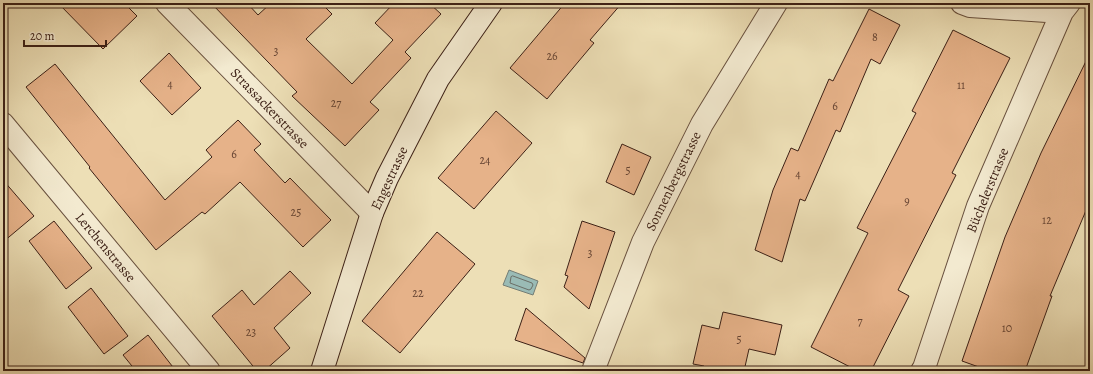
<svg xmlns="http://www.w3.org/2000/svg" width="1093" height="374" font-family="Alegreya,serif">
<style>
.water{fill:#9abbb5;stroke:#747d75}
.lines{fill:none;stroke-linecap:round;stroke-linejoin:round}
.shore{stroke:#6b6e66;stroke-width:1}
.building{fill:#e6b289;stroke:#3c2016}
.street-casing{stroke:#68503e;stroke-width:24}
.secondary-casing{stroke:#3c2016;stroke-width:24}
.street{stroke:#f3ead0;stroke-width:22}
.secondary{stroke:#f3ead0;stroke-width:22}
.labels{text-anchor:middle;stroke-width:3;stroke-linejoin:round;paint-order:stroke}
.number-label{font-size:12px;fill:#643}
.street-label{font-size:14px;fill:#3c2016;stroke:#f3ead0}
</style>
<rect width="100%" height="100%" fill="#eddfb6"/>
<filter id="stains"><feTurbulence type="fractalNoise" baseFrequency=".005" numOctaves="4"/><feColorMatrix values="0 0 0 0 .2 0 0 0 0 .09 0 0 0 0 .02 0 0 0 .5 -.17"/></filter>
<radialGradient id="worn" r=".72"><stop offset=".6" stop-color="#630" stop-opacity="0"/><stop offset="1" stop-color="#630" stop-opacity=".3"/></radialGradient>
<!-- water -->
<path class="water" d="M509 270 538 281 533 295 503 285Z"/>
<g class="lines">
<!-- shore -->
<path class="shore" d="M513 276 532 283 533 285 531 289 529 290 510 283 511 277Z"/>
</g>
<!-- building -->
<path class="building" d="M58 3H124L137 16 103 49Z
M211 3H247L258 15 271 3H321L332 14 306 39 352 84 393 40 375 23 394 3H429L441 14 405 52 411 58 370 102 379 110 345 146 292 96 297 92Z
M565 3H622L590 40 594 43 547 99 510 68Z
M869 9 900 25 880 64 871 59 840 132 836 130 805 201 800 199 782 262 755 250 773 190 791 148 798 151 829 79 833 81Z
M953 30 1010 58 952 173 956 175 898 290 909 296 871 371H858L811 347 868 233 857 228 916 113 912 111Z
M169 53 201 88 172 115 140 81Z
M1090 53V201L1050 296H1052L1025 371H990L962 361 1005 237 1041 153Z
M55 64 165 200 212 157 206 150 238 120 261 144 254 150 285 183 290 178 331 220 303 247 240 182 205 214 202 212 156 250 89 168 90 167 26 87Z
M496 111 532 143 474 209 438 178Z
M622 144 651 157 634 195 606 182Z
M3 180 34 216 3 242Z
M54 221 92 268 66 289 29 241Z
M582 221 615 232 589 309 564 287 568 276 565 275Z
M437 232 475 264 400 353 362 321Z
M290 271 311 293 274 328 290 348 264 371H257L212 316 242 290 254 305Z
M91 288 128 336 104 354 68 307Z
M526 308 585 358 583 363 515 340Z
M723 312 782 325 775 355 749 349 744 371H703L704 366 693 364 702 325 719 329Z
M148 335 176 371H136L123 355Z"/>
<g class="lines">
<defs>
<path id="street" d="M167 3 372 213
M962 3 970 6 1062 12
M3 124 209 371
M593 371 643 242 702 124 776 3
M922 371 924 368 978 206 1062 12 1069 3"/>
<path id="secondary" d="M322 371 372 213 387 178 438 79 491 3"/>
</defs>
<!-- street casing -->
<use href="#street" class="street-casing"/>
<!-- secondary casing -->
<use href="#secondary" class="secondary-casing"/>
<!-- street -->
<use href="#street" class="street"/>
<!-- secondary -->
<use href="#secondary" class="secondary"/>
</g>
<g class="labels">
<!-- number labels -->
<g class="number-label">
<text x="875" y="41">8</text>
<text x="276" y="55">3</text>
<text x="552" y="60">26</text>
<text x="170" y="88">4</text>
<text x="961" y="89">11</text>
<text x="336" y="107">27</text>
<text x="835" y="110">6</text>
<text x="234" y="158">6</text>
<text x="485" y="164">24</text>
<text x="628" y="174">5</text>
<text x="798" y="178">4</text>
<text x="907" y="205">9</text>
<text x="296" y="216">25</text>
<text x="1047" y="224">12</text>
<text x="590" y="257">3</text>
<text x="418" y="297">22</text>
<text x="860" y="325">7</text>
<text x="1007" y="332">10</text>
<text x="251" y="336">23</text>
<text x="739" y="343">5</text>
</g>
<!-- street labels -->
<g class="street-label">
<text transform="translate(270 108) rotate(46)" y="5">Strassackerstrasse</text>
<text transform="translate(389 178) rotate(-65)" y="5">Engestrasse</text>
<text transform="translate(673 181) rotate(-64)" y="5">Sonnenbergstrasse</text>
<text transform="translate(987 190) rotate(-68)" y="5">Büchelerstrasse</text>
<text transform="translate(106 247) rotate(50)" y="5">Lerchenstrasse</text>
</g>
</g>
<!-- margin -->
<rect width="1093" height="374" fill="none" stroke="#eddfb6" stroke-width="16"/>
<rect x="4" y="4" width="1085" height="366" fill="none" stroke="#3c2016" stroke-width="2"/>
<rect x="8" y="8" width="1077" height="358" fill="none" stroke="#3c2016"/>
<!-- scale -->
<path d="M24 40v6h82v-6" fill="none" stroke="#3c2016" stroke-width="2"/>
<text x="30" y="40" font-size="12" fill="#3c2016" stroke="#f3ead0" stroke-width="3" paint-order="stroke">20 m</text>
<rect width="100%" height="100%" filter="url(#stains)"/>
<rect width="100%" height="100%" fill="url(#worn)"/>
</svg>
